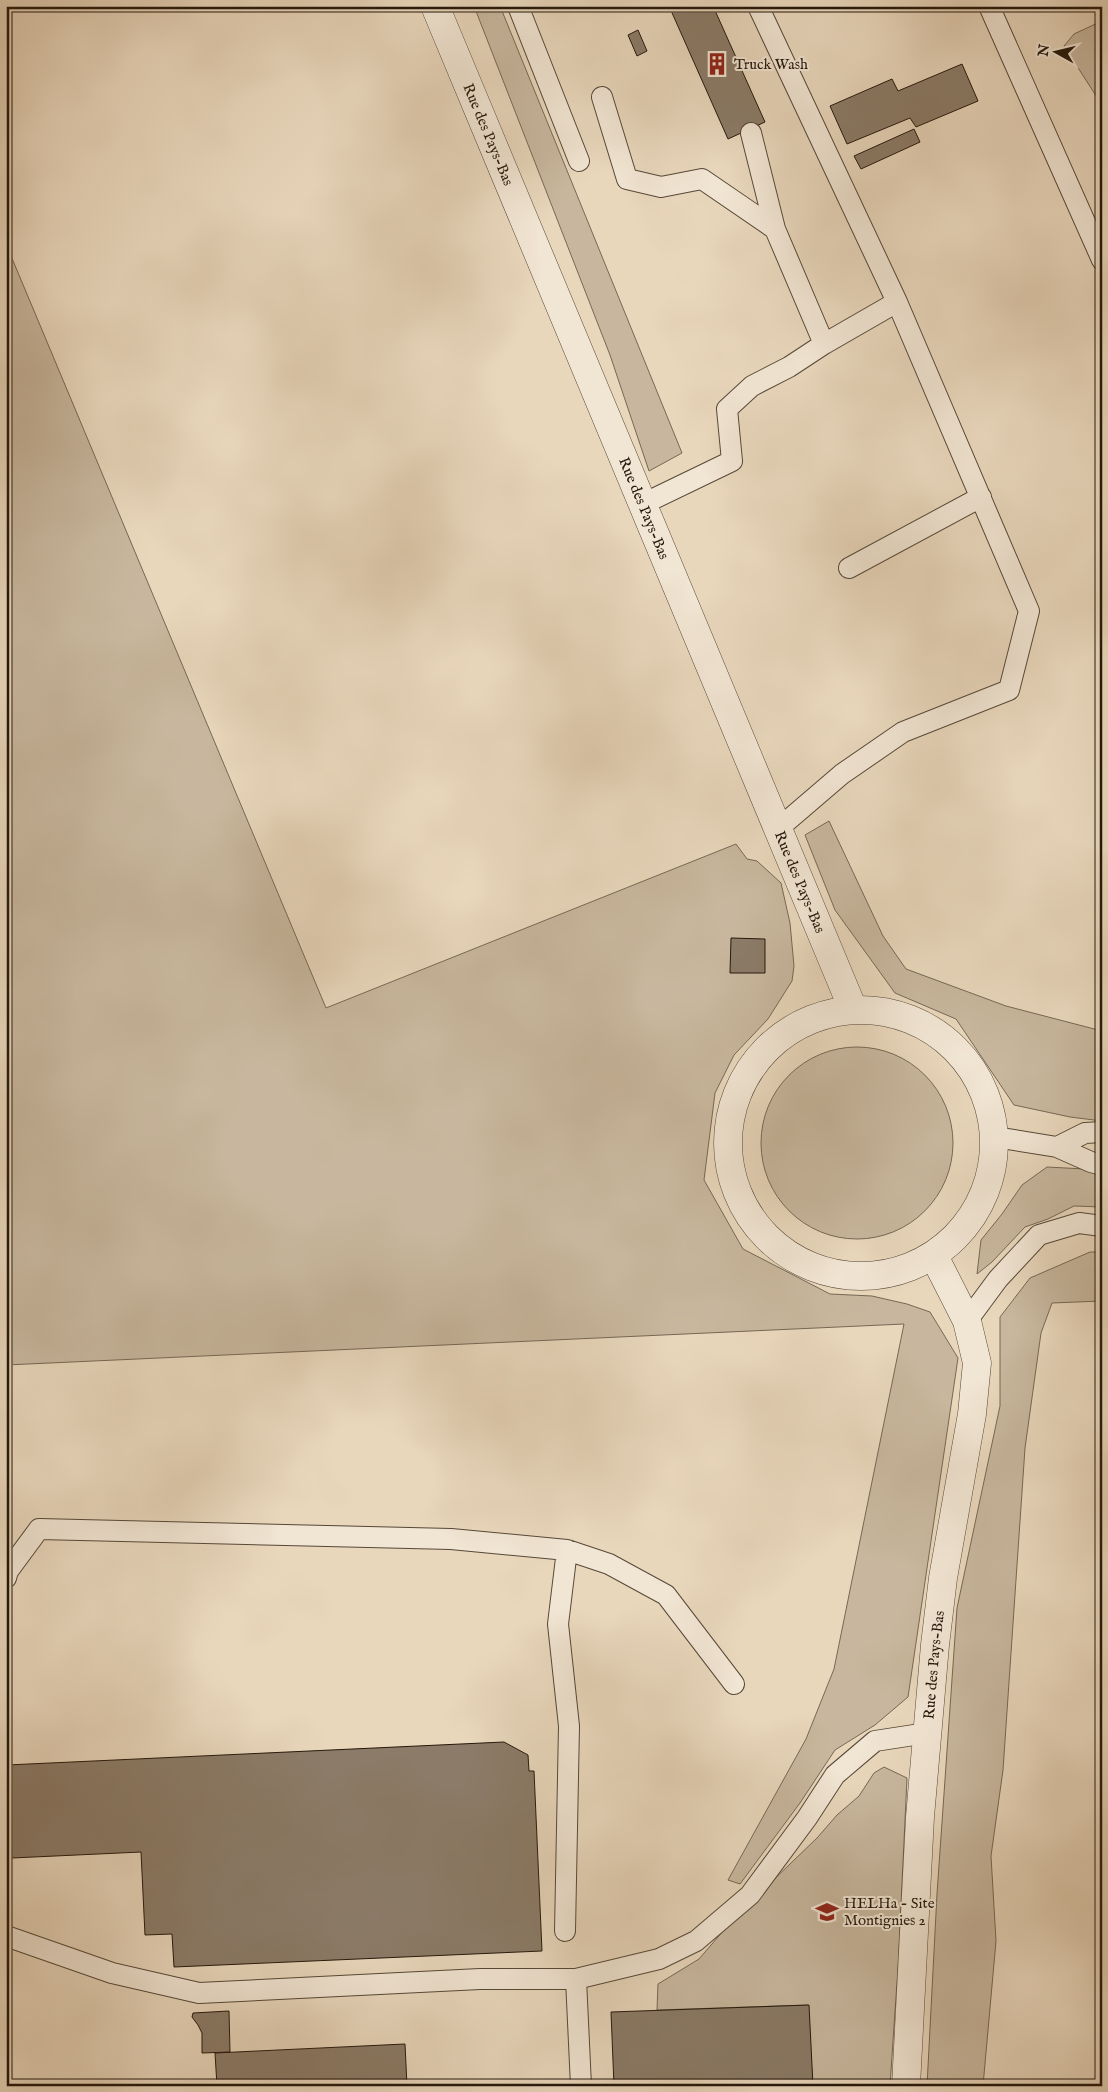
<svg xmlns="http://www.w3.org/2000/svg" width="1108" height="2092" font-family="'IM FELL English',serif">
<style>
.green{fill:#c8b79e;stroke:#766855}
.building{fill:#8b7b68;stroke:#25180c}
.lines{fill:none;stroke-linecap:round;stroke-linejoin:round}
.service-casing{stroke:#564838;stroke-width:22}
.tertiary-casing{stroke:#564838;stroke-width:29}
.service{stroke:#f1e5d3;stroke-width:20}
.tertiary{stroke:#f1e5d3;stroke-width:28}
.labels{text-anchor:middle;stroke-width:4;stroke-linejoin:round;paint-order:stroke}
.poi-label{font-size:15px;fill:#25180c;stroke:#f1e5d3;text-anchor:start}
.street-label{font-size:15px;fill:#25180c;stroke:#f1e5d3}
</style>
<rect width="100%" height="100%" fill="#e9d7bc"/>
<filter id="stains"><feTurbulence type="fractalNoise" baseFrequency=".004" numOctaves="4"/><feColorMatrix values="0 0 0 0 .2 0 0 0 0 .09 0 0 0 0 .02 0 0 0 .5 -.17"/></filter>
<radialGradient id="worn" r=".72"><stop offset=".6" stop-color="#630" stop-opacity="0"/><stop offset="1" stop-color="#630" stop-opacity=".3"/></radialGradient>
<!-- green -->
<path class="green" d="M474 6H500L682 453 649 471 610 355Z
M1102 21V105L1064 46 1074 34Z
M6 244 326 1008 736 844 747 859 757 861 781 883 790 923 794 966 792 981 768 1019 734 1055 715 1093 704 1180 743 1249 830 1294 872 1296 907 1304 930 1312 958 1358 908 1697 875 1725 835 1750 800 1803 740 1884 728 1880 806 1739 834 1669 904 1324 6 1365Z
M829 821 883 936 906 969 1006 1006 1102 1031V1092L1096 1096 1102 1103V1121L1070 1117 1014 1105 956 1019 895 993 835 910 805 835Z
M761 1143a96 96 0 1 1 192 0a96 96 0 1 1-192 0Z
M1047 1167 1085 1169 1102 1177V1207L1074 1206 1048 1219 1025 1227 992 1262 977 1274 981 1240 1002 1214 1022 1185Z
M1090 1252H1102V1301L1052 1303 1041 1333 1025 1448 1003 1770 991 1856 996 1941 983 2086H927L937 1894 957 1608 1000 1406V1317L1030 1278Z
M884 1767 907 1778 898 1967 890 2086H812L808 2005 657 2010 658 1984 699 1959 736 1916 817 1838 837 1815 859 1796 874 1773Z"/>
<!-- building -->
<path class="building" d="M669 6H713L765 122 728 139Z
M638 30 647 51 637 56 628 35Z
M962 64 978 101 916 127 910 118 847 144 830 106 892 79 898 91Z
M914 129 920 142 861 169 854 156Z
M731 938 765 939V973H730Z
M504 1742 528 1755 529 1771H534L542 1951 174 1967 172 1934 145 1935 141 1852 12 1858 7 1765Z
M809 2005 813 2086H614L611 2012Z
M229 2011 230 2052 202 2053V2033L198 2025 192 2017 193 2013Z
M405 2044 407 2086H217L215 2053Z"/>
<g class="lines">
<defs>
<path id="service" d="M518 6 579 161
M758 6 897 302
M989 6 1102 260
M602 97 627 179 661 187 702 179 775 229 824 344
M751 133 775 229
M643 504 732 461 727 409 752 386 789 367 824 344 897 302 1029 611 1009 690 903 732 842 774 779 828
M849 568 981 497
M995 1137 1057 1147 1091 1162 1102 1165
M1057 1147 1085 1133 1102 1132
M967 1321 998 1279 1039 1235 1079 1223 1102 1226
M567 1550 609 1564 666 1595 734 1684
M6 1578 8 1571 39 1529 451 1539 567 1550 558 1624 569 1726 565 1931
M6 1936 112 1973 199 1993 480 1979H576
M581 2086 576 1979 659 1959 696 1941 750 1895 807 1818 835 1775 875 1741 927 1733"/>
<g id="tertiary">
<path id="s1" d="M435 6 853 1009"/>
<circle cx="861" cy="1143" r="133"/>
<path id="s2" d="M906 2086 920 1817 935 1645 943 1578 972 1414 977 1363 967 1321 934 1256"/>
</g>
</defs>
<!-- service casing -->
<use href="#service" class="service-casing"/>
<!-- tertiary casing -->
<use href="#tertiary" class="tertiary-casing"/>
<!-- service -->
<use href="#service" class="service"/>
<!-- tertiary -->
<use href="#tertiary" class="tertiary"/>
</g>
<!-- icons -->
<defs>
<symbol id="building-bare" viewBox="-9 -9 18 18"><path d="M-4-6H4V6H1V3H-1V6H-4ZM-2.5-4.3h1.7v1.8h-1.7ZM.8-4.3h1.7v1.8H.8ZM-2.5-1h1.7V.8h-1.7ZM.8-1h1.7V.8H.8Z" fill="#8f2418" stroke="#f1e5d3" stroke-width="2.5" paint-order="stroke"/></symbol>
<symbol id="university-bare" viewBox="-9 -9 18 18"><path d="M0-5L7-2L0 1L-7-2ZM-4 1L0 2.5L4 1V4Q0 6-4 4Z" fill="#8f2418" stroke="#f1e5d3" stroke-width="2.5" paint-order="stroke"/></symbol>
</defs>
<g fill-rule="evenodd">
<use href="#building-bare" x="701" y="48" width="32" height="32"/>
<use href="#university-bare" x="811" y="1896" width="32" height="32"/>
</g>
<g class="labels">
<!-- poi labels -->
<g class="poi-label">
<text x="734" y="69">Truck Wash</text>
<text x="844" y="1908">HELHa - Site<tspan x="844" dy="17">Montignies 2</tspan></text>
</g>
<!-- street labels -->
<g class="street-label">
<text dy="5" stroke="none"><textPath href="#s1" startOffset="139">Rue des Pays-Bas</textPath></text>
<text dy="5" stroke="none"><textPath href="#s1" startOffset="544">Rue des Pays-Bas</textPath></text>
<text dy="5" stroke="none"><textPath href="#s1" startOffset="949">Rue des Pays-Bas</textPath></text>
<text dy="5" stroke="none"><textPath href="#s2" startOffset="422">Rue des Pays-Bas</textPath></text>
</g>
</g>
<!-- margin -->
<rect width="1108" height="2092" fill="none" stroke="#e9d7bc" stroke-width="25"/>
<rect x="8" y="8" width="1093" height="2077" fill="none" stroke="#25180c" stroke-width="2.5"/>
<rect x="12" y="12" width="1083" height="2067" fill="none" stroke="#25180c"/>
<!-- north arrow -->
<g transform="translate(1056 52) rotate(278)" stroke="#f1e5d3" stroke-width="4" paint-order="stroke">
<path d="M0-4L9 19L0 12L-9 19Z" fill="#25180c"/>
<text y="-8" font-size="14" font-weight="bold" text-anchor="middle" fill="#25180c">N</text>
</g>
<rect width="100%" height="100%" filter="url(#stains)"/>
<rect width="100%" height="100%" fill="url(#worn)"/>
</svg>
